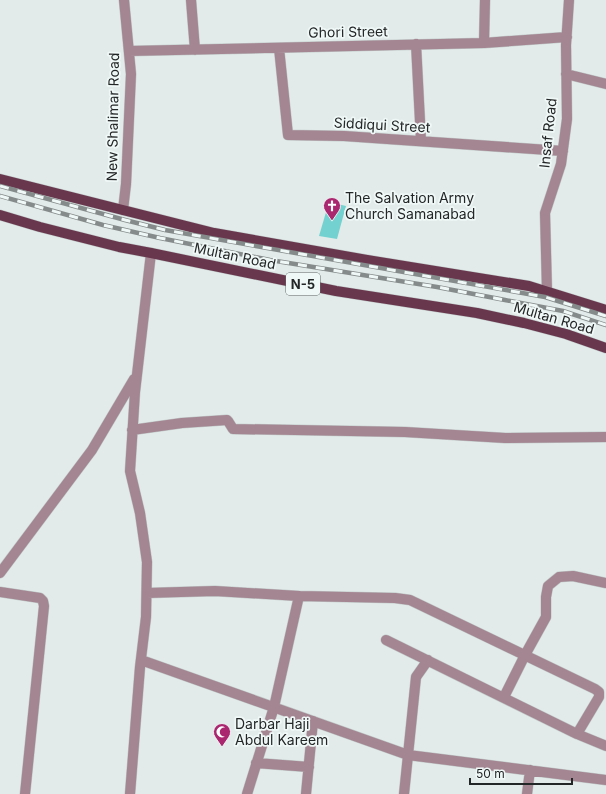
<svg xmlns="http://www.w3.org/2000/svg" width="606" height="794" font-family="Inter,sans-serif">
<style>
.building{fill:#73d2cf}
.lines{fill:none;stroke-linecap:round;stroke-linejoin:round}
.minor-casing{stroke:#c0c8c7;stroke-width:11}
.major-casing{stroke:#c0c8c7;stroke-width:11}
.minor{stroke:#a48692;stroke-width:10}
.major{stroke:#68364d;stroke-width:10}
.rail-casing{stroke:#858b8a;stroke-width:4.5}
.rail{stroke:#f0f8f7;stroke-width:3;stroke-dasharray:9;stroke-linecap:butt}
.labels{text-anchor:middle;stroke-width:3.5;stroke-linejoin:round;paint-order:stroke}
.shield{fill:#f0f8f7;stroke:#606565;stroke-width:1}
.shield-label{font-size:13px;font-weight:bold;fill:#232626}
.street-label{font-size:14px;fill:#232626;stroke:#f0f8f7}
.poi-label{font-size:14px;fill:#232626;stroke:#f0f8f7;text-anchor:start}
</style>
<rect width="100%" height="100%" fill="#e2ebea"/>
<!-- building -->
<path class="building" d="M329 202 346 206 337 239 319 236Z"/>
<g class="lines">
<defs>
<path id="minor" d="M191 0 195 50
M484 43 485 0
M416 44 421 141
M279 48 288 135 344 136 563 151
M129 51 484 43 567 37
M566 74 606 84
M123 210 126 184 131 74 124 0
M547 291 545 213 561 164 567 119 566 45 569 0
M132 430 182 423 227 420 228 421 233 429 405 432 505 438 606 437
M0 573 92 450 134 379
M0 592 40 598 43 601 44 606 25 794
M147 593 215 591 299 596 395 598 410 600 595 689 599 692V697L577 734 386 640
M141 660 408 755 416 677 428 660
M504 697 525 655 546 617V597L548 586 559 577 573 576 606 583
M577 734 606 746
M256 763 309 767
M130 794 140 667 146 617 147 562 140 513 130 471 135 392 151 253
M247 794 274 707 299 596
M306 794 313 721
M404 794 408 755 606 780
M527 794 530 770"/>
<path id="major" d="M0 179 214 233 373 261 529 286 606 310
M0 215 40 227 119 247 151 253 336 291 477 313 524 323 566 334 606 348"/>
</defs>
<!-- minor casing -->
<use href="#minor" class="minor-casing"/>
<!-- major casing -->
<use href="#major" class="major-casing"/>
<!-- minor -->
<use href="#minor" class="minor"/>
<!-- major -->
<use href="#major" class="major"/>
<defs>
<path id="rail" d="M0 186 125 220 165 230 545 297 606 316
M0 196 103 225 160 238 270 260 437 287 505 300 563 311 606 325"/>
</defs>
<!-- rail casing -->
<use href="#rail" class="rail-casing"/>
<!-- rail -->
<use href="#rail" class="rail"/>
</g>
<!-- icons -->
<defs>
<symbol id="church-pin" viewBox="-11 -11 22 30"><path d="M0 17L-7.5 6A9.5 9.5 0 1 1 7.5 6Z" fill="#aa266f" stroke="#f0f8f7"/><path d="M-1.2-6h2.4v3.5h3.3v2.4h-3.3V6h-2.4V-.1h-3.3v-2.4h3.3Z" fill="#fff"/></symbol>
<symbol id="mosque-pin" viewBox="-11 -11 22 30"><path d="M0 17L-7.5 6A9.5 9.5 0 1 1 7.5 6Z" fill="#aa266f" stroke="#f0f8f7"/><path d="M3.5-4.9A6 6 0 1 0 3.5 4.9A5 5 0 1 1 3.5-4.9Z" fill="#fff"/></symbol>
</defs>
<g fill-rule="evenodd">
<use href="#church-pin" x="322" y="196" width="20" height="27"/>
<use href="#mosque-pin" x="212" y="722" width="20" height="27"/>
</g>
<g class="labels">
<!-- shield labels -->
<rect class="shield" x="286" y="273" width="34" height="22" rx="3"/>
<g class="shield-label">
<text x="303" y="289">N-5</text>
</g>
<!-- street labels -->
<g class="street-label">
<text transform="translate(348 32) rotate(-1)" y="5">Ghori Street</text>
<text transform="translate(113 117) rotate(-89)" y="5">New Shalimar Road</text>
<text transform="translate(382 125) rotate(3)" y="5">Siddiqui Street</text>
<text transform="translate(548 133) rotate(-84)" y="5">Insaf Road</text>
<text transform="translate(235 256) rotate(12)" y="5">Multan Road</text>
<text transform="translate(554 318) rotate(16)" y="5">Multan Road</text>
</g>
<!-- poi labels -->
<g class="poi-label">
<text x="345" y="203">The Salvation Army<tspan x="345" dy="16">Church Samanabad</tspan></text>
<text x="235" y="729">Darbar Haji<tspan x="235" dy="16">Abdul Kareem</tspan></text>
</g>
</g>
<!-- scale -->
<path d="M470 778v6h102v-6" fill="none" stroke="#232626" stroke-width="2"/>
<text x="476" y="778" font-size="12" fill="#232626" stroke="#f0f8f7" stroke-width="3" paint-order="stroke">50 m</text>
</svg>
